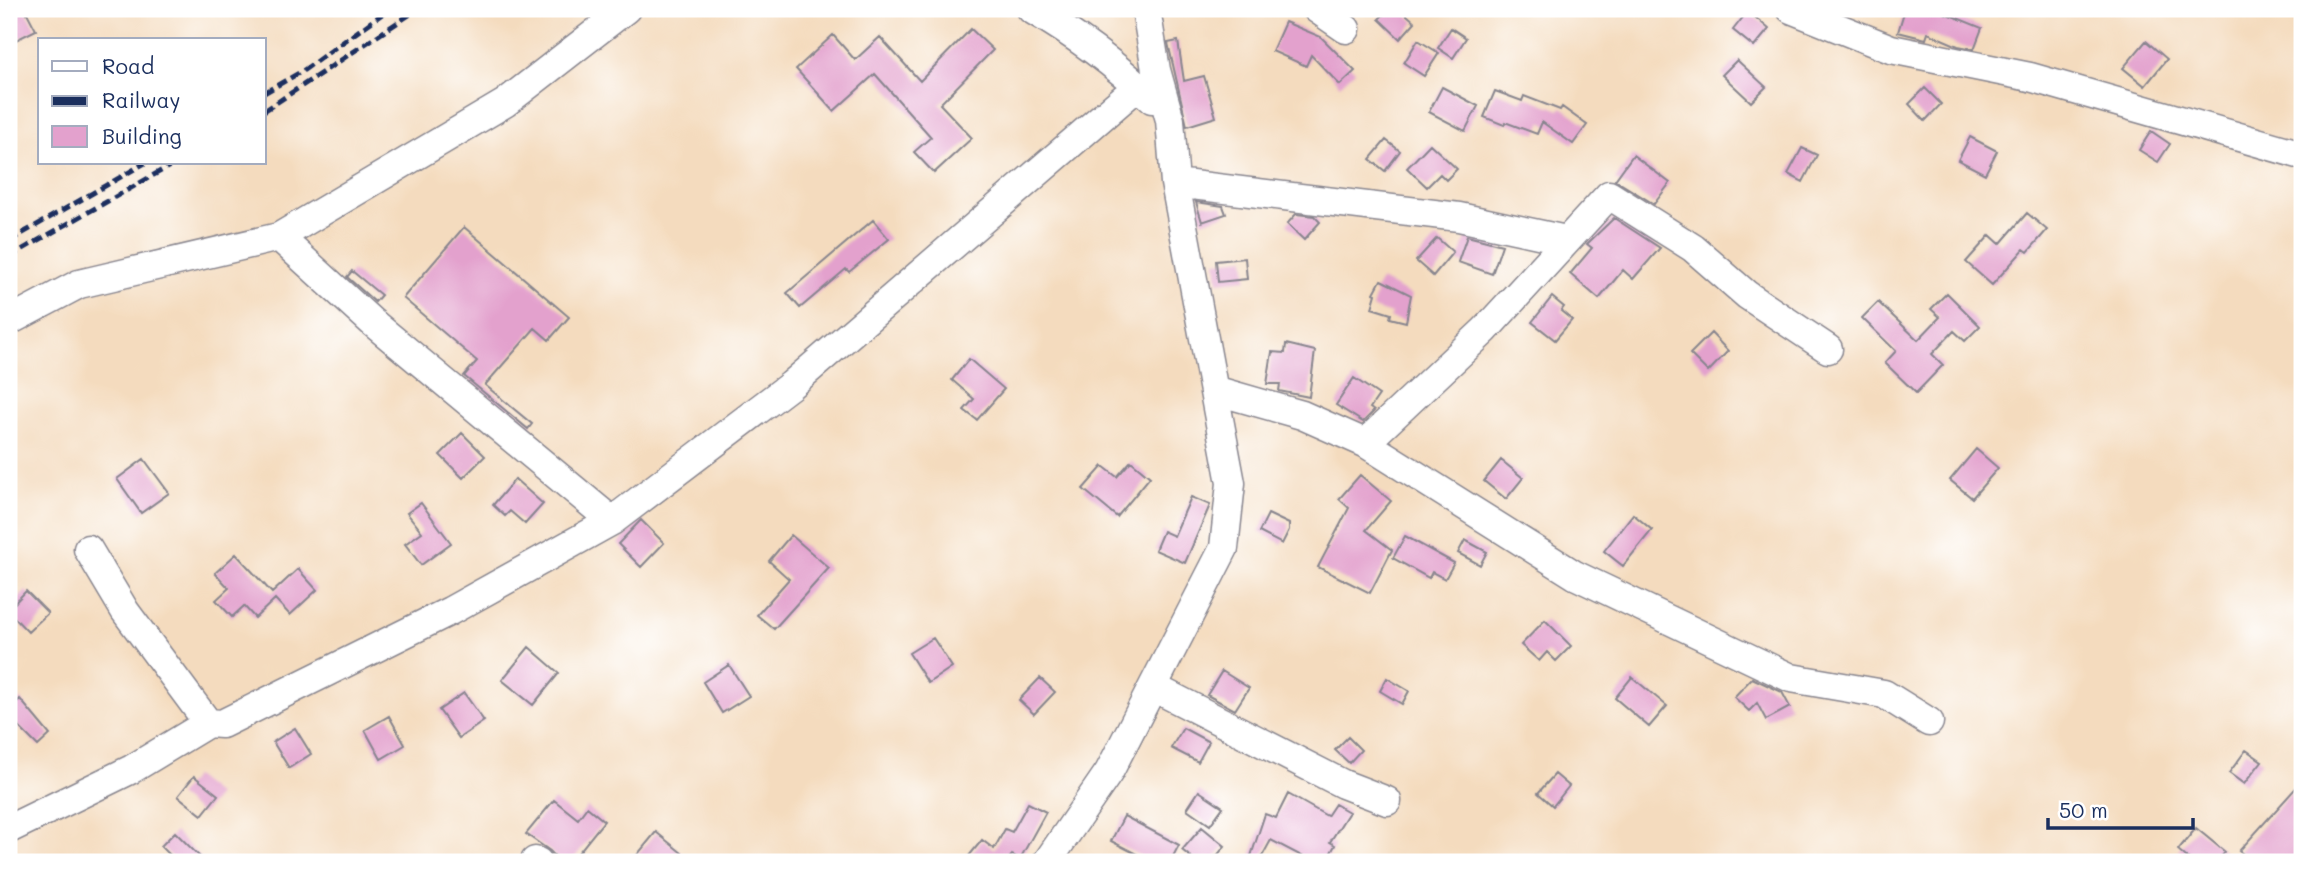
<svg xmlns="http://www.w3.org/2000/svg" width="2311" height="871" font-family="Mali,sans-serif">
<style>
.building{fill:#e3a1cd}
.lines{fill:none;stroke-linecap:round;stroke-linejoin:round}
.minor-casing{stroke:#88858e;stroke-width:31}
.minor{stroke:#fff;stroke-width:28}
.rail{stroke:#1b2f5e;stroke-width:5;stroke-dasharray:10 5;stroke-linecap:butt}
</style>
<rect width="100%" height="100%" fill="#fff"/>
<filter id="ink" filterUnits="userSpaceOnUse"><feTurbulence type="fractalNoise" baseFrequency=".0143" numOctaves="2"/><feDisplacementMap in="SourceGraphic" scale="14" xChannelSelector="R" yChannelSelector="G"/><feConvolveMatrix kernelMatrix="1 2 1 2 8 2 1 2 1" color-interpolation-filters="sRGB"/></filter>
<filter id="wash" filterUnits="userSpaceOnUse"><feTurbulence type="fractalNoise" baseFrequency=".00686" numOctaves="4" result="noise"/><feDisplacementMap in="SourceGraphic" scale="28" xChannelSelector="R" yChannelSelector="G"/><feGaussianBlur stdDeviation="1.57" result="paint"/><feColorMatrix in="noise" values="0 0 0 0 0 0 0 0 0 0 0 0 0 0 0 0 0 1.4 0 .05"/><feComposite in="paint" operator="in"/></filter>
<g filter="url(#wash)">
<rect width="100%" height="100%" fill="#f4dbbe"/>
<g id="blocks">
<!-- building -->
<path class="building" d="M9 9H25L36 30 14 41 9 31Z
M1389 9H1400L1415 22 1400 39 1379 19Z
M1905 9H1935L1982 28 1974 49 1958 46 1928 33 1926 39 1898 32Z
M1748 11 1769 29 1754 47 1733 30Z
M1285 22 1321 37 1355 71 1340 85 1311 55 1306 66 1272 51Z
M1451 28 1466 38 1453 58 1438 48Z
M971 29 993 50 940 104 972 138 934 173 914 152 931 137 875 74 834 111 796 69 833 35 855 60 880 37 920 81Z
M1418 40 1439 53 1424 76 1404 63Z
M1178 41 1184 81 1204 76 1216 117 1187 126 1168 43Z
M2146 41 2167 59 2145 86 2123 68Z
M1737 60 1766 87 1751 102 1722 75Z
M1442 87 1478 106 1465 131 1429 112Z
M1925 88 1941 104 1925 121 1909 104Z
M1495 91 1522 101 1524 96 1560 110 1562 107 1587 125 1573 144 1542 122 1537 134 1505 122 1504 125 1484 117Z
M2151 131 2170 144 2158 162 2139 150Z
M1970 137 1997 151 1985 174 1958 160Z
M1386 140 1400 151 1385 171 1370 159Z
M1430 144 1457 169 1446 180 1440 174 1427 187 1407 168Z
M1802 148 1817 155 1803 182 1788 174Z
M1633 155 1670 183 1654 204 1615 180Z
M1196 202 1223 206 1226 214 1202 222Z
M2027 213 2047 230 2028 252 2024 249 1992 285 1966 262 1990 235 2000 244Z
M1296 214 1314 216 1320 222 1304 240 1287 224Z
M1614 218 1660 248 1633 279 1623 270 1599 299 1570 274 1592 248 1587 244Z
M873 220 889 239 849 272 846 269 800 308 787 293Z
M464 227 569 317 549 340 535 328 485 385 532 424 528 429 464 376 477 361 403 298Z
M1467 236 1502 245 1492 274 1458 262Z
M1437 238 1453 252 1433 276 1416 261Z
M1245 258 1247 279 1218 282 1216 261Z
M352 271 381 295 375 302 347 277Z
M1381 280 1411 295 1406 322 1390 318 1391 314 1372 308 1376 294 1374 293Z
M1947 293 1980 326 1965 341 1954 331 1932 354 1943 365 1916 393 1885 363 1896 351 1862 318 1878 302 1918 340 1940 317 1931 309Z
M1552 297 1564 307 1561 311 1572 320 1555 340 1532 322Z
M1711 333 1728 351 1708 372 1690 354Z
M1286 344 1315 351 1309 397 1279 391 1280 384H1267L1272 352 1285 353Z
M969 359 1004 389 977 420 964 410 974 399 952 380Z
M1354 378 1379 395 1370 408 1374 411 1363 422 1336 405Z
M462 433 485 456 463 478 440 455Z
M1976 449 1998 468 1972 498 1950 480Z
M144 459 169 493 141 513 117 479Z
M1501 460 1523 478 1506 499 1484 481Z
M1131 461 1150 477 1117 517 1083 489 1103 466 1117 477Z
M1360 475 1391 501 1366 530 1392 550 1370 593 1318 567 1349 508 1339 499Z
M515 479 543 504 525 524 510 511 505 516 493 505Z
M1191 497 1210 505 1185 563 1155 550 1163 531 1174 536Z
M421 503 451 543 421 565 405 544 422 532 407 513Z
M1268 514 1289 524V530L1282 544 1259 532Z
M1633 514 1652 530 1623 566 1604 551Z
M641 520 664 543 641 567 618 544Z
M791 535 829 568 774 629 757 615 789 579 769 561Z
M1405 536 1454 563 1445 579 1432 572 1429 578 1393 558Z
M1465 540 1487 552 1480 565 1458 553Z
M236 554 272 593 298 569 317 590 290 615 275 599 255 618 244 606 232 617 216 600 229 588 215 573Z
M26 591 48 613 28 632 9 612V609Z
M1545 620 1571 646 1556 661 1547 652 1539 661 1521 645Z
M933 638 952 667 928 683 909 653Z
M529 647 559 673 533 705 502 680Z
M729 665 749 696 722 713 703 682Z
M1222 671 1249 688 1235 710 1207 695Z
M1632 677 1667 706 1649 727 1615 698Z
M1040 678 1055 692 1034 714 1019 700Z
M1387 678 1409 691 1402 704 1380 691Z
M1752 678 1782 692 1790 707 1766 720 1757 703 1749 711 1734 697Z
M464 693 484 721 459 738 439 710Z
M20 699 50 735 38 746 9 717V709Z
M389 716 405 745 381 759 365 730Z
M295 728 311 754 289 768 273 742Z
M1183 728 1209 742 1198 762 1171 748Z
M1348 737 1361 750 1349 763 1335 750Z
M2246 750 2262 761 2244 784 2229 773Z
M1555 774 1569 786 1553 806 1538 793Z
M194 776 218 795 202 815 178 796Z
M2302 781V862H2253L2239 851Z
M1199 791 1223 807 1210 825 1187 809Z
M1288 794 1327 816 1335 804 1349 812 1330 842 1335 845 1326 862H1313L1271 840 1259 862H1249L1265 814 1276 818Z
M554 800 578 819 587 807 604 821 571 862H560L550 851 526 834Z
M1028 803 1046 812 1020 859 1012 855 1008 860 1010 862H964L982 840 994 849 1005 829 1012 832Z
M1124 816 1179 845 1170 862H1152L1111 841Z
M1202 827 1225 846 1212 862H1197L1182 850Z
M2196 828 2225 852 2217 862H2192L2178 850Z
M175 832 205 862H177L161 846Z
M656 832 693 862H646L637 855Z"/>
</g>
</g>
<g filter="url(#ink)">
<use href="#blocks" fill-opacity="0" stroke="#88858e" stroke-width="2"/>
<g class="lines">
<defs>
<path id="minor" d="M1031 9C1074 34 1116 65 1152 99
M1317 9 1346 29
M1791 9 1891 49 2030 77 2302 155
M1175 183 1459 217 1566 240
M279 237 372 322 612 521
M9 321 79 284 279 237 505 103 626 9
M1214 390 1302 415 1365 443 1575 575 1791 678 1884 694 1929 722
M1365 443 1485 330 1609 195 1693 248 1747 295 1828 349
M88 549 125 611 208 723
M1153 687 1343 784 1387 801
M9 829 132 769 208 723 222 724 450 611 612 521 791 385 1138 86
M535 861 538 862
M1047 862 1109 772 1224 548 1231 483 1175 183 1170 120 1156 70 1146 9"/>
</defs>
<!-- minor casing -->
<use href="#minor" class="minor-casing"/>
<!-- minor -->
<use href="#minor" class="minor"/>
<!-- rail -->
<path class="rail" d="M264 93 304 70 389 9
M264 111 418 9
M9 241 145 163
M9 257 175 163"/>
</g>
</g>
<!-- margin -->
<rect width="2311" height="871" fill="none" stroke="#fff" stroke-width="35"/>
<!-- legend -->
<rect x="38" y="38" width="228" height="126" fill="#ffffff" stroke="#a4acbf" stroke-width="2"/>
<rect x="52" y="61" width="35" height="10" fill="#ffffff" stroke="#a4acbf" stroke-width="2"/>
<text x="102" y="74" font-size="21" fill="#1b2f5e">Road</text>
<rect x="52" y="96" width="35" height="10" fill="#1b2f5e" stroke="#a4acbf" stroke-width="2"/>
<text x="102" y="108" font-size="21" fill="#1b2f5e">Railway</text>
<rect x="52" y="126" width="35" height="21" fill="#e3a1cd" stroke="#a4acbf" stroke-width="2"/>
<text x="102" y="144" font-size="21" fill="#1b2f5e">Building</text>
<!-- scale -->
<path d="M2048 818v10h145v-10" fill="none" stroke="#1b2f5e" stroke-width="3.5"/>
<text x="2059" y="818" font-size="21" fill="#1b2f5e" stroke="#ffffff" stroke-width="5" paint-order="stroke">50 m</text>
</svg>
